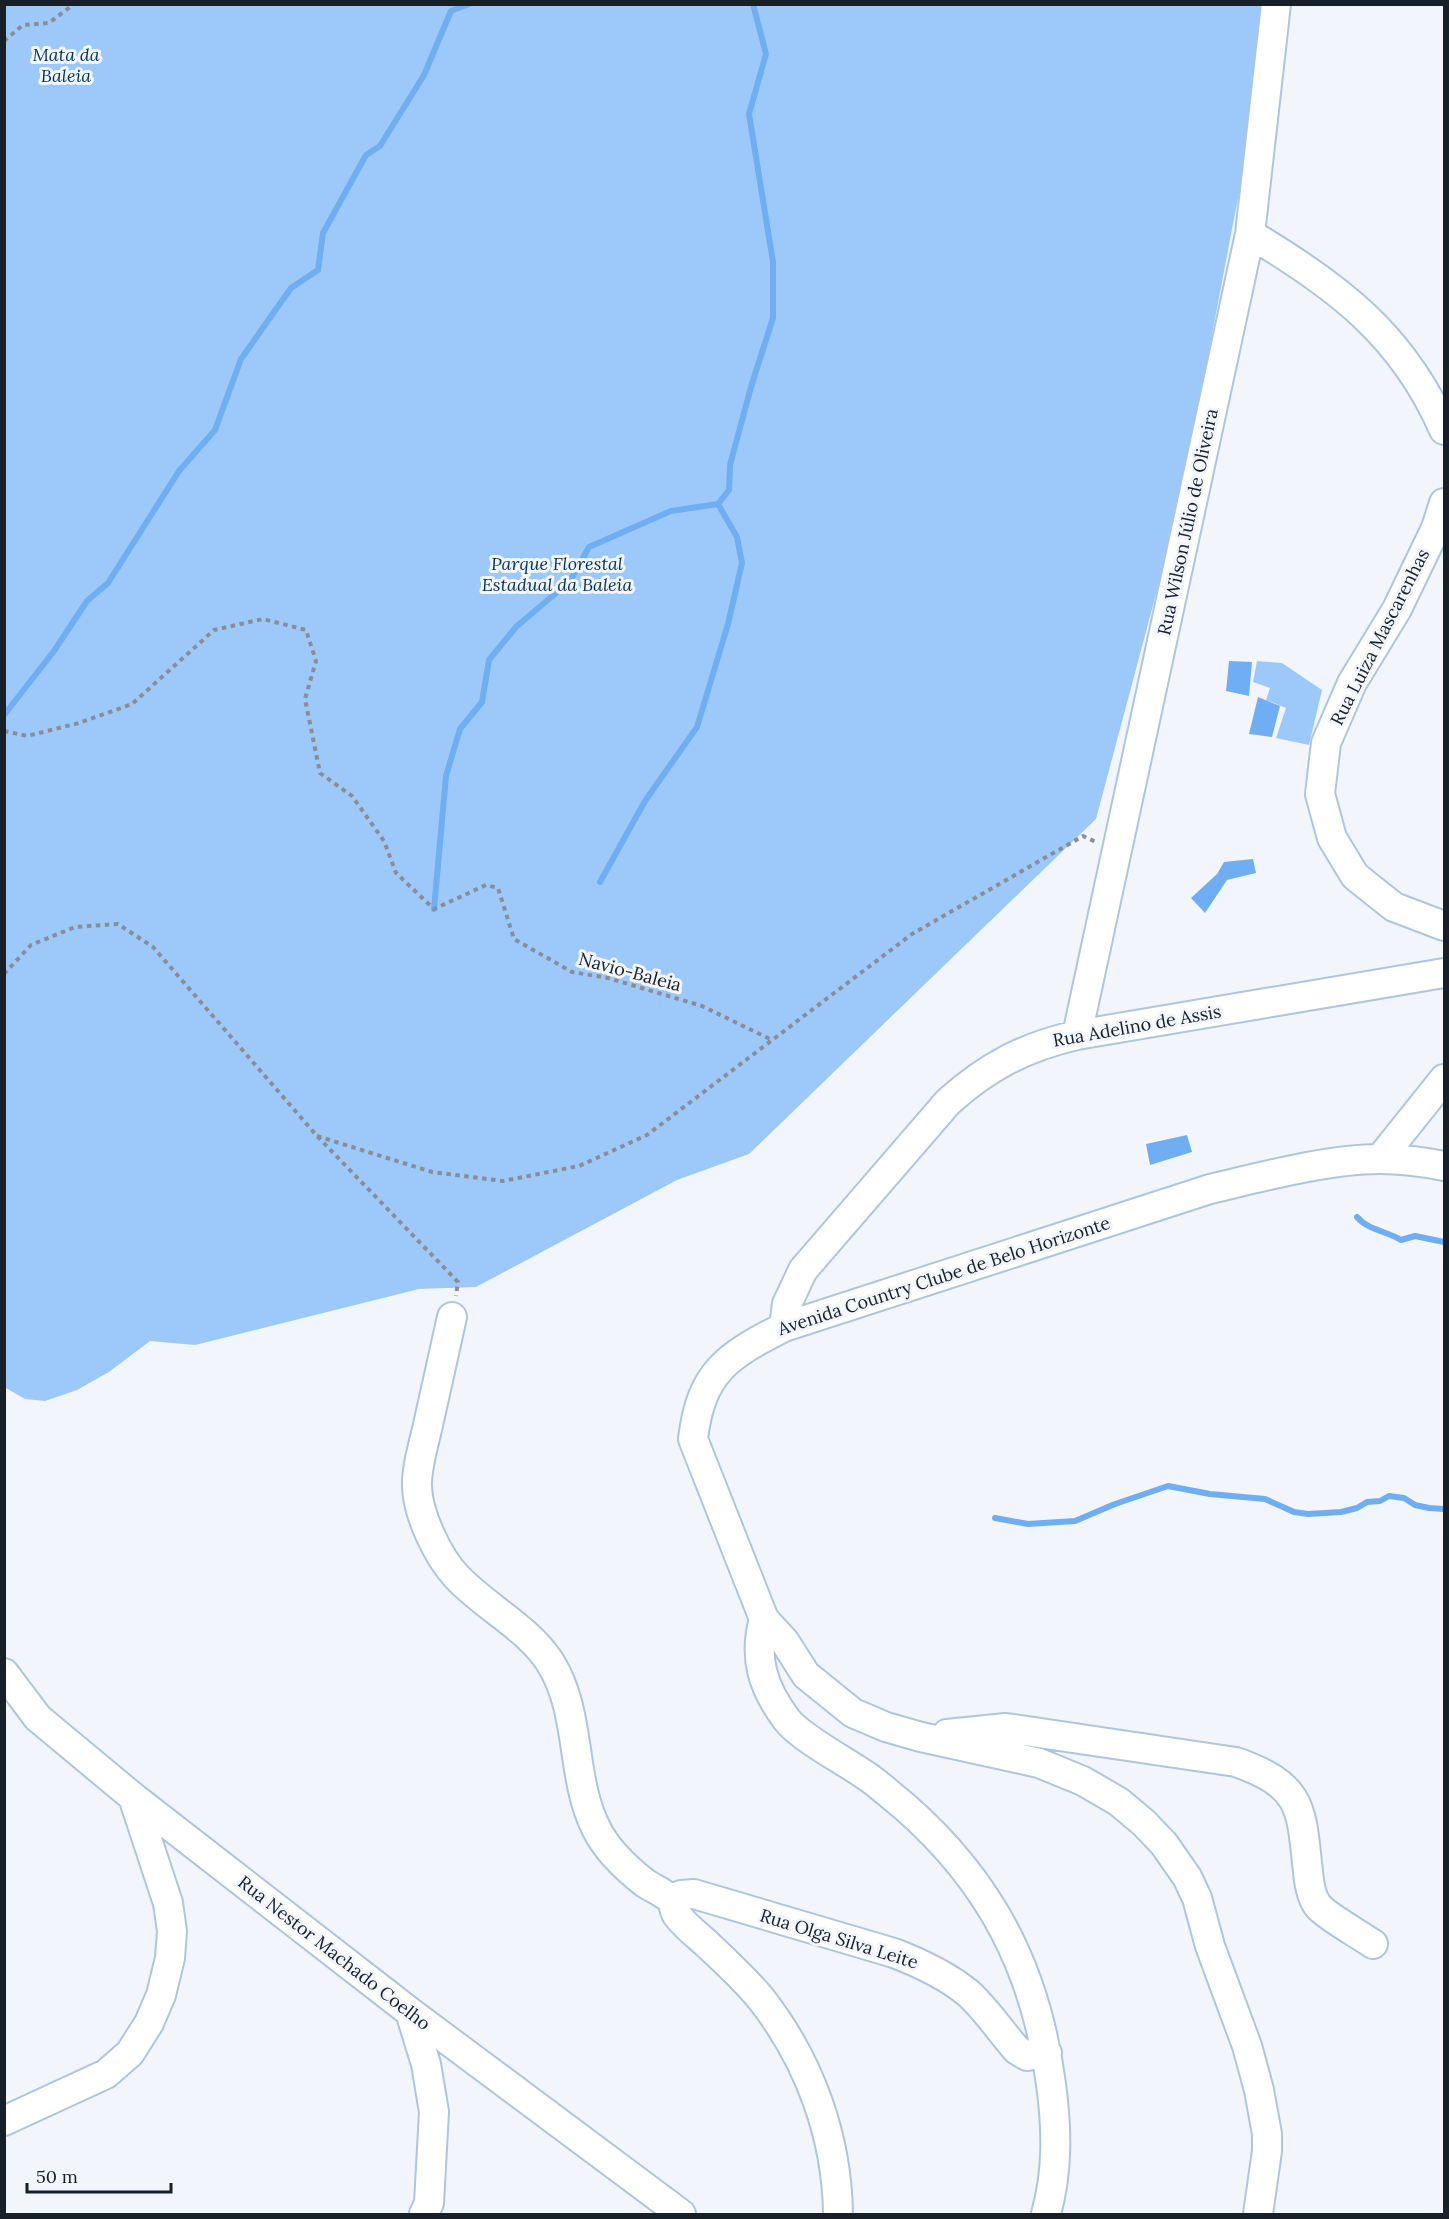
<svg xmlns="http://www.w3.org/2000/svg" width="1449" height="2219" font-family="Lora,serif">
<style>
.green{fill:#9dc9fa}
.water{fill:#6faef3}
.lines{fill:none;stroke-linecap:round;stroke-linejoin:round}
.stream{stroke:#6faef3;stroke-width:6}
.minor-casing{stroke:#afc5df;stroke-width:32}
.path{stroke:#898e96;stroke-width:4;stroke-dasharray:4.5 4.5;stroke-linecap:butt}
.minor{stroke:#fff;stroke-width:28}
.labels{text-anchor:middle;stroke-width:6;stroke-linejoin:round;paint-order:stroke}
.park-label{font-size:18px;font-style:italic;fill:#03325d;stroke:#f2f6fc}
.street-label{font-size:18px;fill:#171f29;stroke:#f2f6fc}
</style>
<rect width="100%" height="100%" fill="#f2f6fc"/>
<!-- green -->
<path class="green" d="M4 5H1261L1245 161 1179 508 1096 819 749 1154 677 1180 476 1287 419 1289 195 1345 150 1341 109 1372 77 1390 45 1401 25 1399 4 1387Z
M1257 661 1282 663 1322 690 1309 745 1276 738 1286 708 1266 700 1270 688 1253 682Z"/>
<!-- water -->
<path class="water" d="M1229 661 1252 662 1249 696 1226 691Z
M1258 697 1280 706 1272 737 1249 734Z
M1253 859 1256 873 1227 880 1205 913 1191 898 1217 874 1224 862Z
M1187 1135 1192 1152 1150 1165 1146 1144Z"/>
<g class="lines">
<!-- stream -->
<path class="stream" d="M4 715 54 651 87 601 108 583 179 471 215 430 241 359 291 288 318 270 323 233 366 155 380 146 424 75 451 11 469 4
M600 882 645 801 697 727 728 624 742 563 737 537 718 504 729 490 730 465 751 387 773 318V262L749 114 766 54 753 4
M434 909 446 776 460 729 482 702 489 660 516 627 570 581 589 547 671 511 718 504
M1357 1217C1368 1230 1386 1231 1401 1240L1415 1236 1444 1242
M995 1518 1028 1524 1075 1521 1115 1504 1168 1486 1210 1494 1265 1499 1294 1512 1308 1514 1341 1512 1357 1508 1367 1502 1380 1501 1389 1496 1404 1498 1415 1505 1429 1508 1444 1509"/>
<defs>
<path id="minor" d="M1250 234C1336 285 1403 335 1444 430
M1444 503 1436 528 1397 609 1352 683 1326 743 1320 794 1332 838 1355 876 1394 907 1444 926
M1077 1035 1250 234 1276 4
M1380 1159 1444 1079
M452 1317C444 1353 436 1389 428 1425 424 1443 416 1469 417 1487 418 1515 438 1557 457 1577 485 1607 527 1627 550 1662 582 1713 570 1776 596 1828 606 1849 627 1869 645 1883 652 1888 665 1893 671 1900 674 1904 674 1911 677 1915 685 1926 697 1935 707 1944 726 1962 746 1980 762 2000 810 2062 837 2137 838 2214
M784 1327 787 1304 803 1270 948 1102C988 1066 1025 1047 1077 1035L1444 973
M764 1619C753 1658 763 1688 787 1720 801 1738 845 1761 865 1775 879 1784 891 1796 904 1806 991 1882 1036 1970 1051 2084 1057 2129 1058 2171 1046 2214
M4 1673 38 1718 133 1797 410 2012 681 2214
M947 1734 1006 1728 1236 1762C1303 1786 1301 1807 1308 1872 1309 1883 1311 1898 1319 1907 1328 1917 1360 1935 1373 1944
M671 1900 681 1895 694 1894 894 1953C920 1963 946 1975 968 1993 986 2009 1001 2032 1017 2050L1027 2056 1047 2053
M410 2012 426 2064 434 2112 429 2203 424 2214
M4 2121 106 2074 130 2053 149 2023 161 1995 170 1958 172 1931 168 1903 133 1797
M1258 2214 1267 2151V2134L1259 2090 1247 2046 1210 1946 1197 1898 1187 1877 1164 1844 1144 1823 1119 1802 1083 1781 1039 1763 921 1737 886 1727 853 1713 806 1675 785 1642 764 1619 693 1439C701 1372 727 1356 784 1327L1210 1189C1262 1177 1327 1159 1380 1159 1401 1159 1424 1162 1444 1166"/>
</defs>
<!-- minor casing -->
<use href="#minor" class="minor-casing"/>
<!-- path -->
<path class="path" d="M4 41 23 25 49 23 74 4
M4 731 27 736 79 723 132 704 214 630 263 619 306 630 316 661 305 699 320 773 352 796 384 841 396 873 434 909 486 885 498 888 514 939 572 972 608 978 702 1006 772 1040
M4 974 31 945 75 927 118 924 153 947 317 1136 458 1282 456 1296
M317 1136 432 1172 503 1181 579 1166 647 1135 912 934 1083 836 1096 842"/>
<!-- minor -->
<use href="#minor" class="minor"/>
</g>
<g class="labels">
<!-- park labels -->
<g class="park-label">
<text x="66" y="61">Mata da<tspan x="66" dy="21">Baleia</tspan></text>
<text x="557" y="570">Parque Florestal<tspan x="557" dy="21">Estadual da Baleia</tspan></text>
</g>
<!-- street labels -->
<g class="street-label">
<text transform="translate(1188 522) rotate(-78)" y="6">Rua Wilson Júlio de Oliveira</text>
<text transform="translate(1380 637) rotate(-63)" y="6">Rua Luiza Mascarenhas</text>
<text transform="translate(630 972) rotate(15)" y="6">Navio-Baleia</text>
<text transform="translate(1137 1026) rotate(-10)" y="6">Rua Adelino de Assis</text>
<text transform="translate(944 1276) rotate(-18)" y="6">Avenida Country Clube de Belo Horizonte</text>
<text transform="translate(839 1939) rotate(17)" y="6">Rua Olga Silva Leite</text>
<text transform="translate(334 1953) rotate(38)" y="6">Rua Nestor Machado Coelho</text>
</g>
</g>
<!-- border -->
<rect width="1449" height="2219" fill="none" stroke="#171f29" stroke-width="12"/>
<!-- scale -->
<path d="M27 2183v9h144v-9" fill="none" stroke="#171f29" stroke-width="3"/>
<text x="36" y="2183" font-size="18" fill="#171f29" stroke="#f2f6fc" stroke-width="4.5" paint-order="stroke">50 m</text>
</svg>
